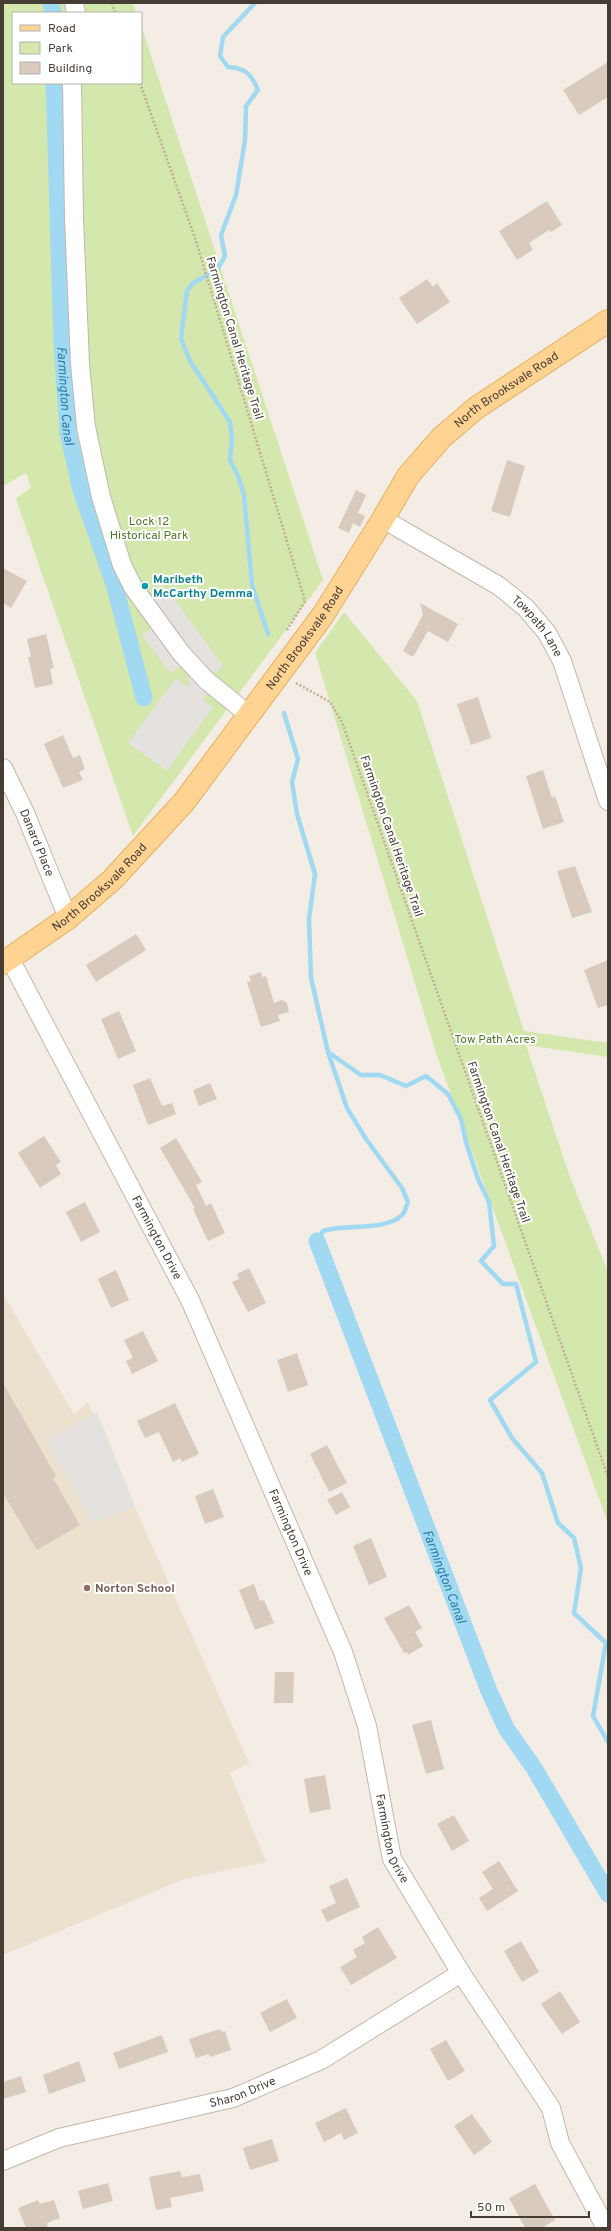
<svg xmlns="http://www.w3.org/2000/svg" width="611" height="2231" font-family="Overpass,sans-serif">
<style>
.education{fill:#ece1cf}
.green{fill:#d4e8ad}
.parking{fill:#e4e1de}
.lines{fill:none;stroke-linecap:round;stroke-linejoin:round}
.stream{stroke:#a0d9f1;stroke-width:4.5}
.canal{stroke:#a0d9f1;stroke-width:17}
.building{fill:#d8cbbe}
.minor-casing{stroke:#c2b7ab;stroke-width:20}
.major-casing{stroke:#e5af61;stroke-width:24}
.path{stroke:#c1ae99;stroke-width:2.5;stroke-dasharray:2 2;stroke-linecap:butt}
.minor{stroke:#fff;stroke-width:18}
.major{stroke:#ffd492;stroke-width:22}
.culture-dot{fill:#0f9aa8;stroke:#fff;stroke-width:1.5}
.education-dot{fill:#8d6e63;stroke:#fff;stroke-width:1.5}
.labels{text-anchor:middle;stroke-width:4;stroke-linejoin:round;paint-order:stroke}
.street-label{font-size:12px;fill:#463d35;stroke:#fff}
.park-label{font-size:12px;fill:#4f7827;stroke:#fff}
.culture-label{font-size:12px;font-weight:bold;fill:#0d838f;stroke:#fff;text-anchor:start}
.education-label{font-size:12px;font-weight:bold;fill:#785e54;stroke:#fff;text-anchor:start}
.water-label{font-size:13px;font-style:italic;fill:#297da3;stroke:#fff}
</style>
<rect width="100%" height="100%" fill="#f3ede5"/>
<!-- education -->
<path class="education" d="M3 1294 74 1414 88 1402 249 1763 230 1773 266 1862 184 1879 3 1955Z"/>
<!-- green -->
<path class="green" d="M3 3H133L136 13H13V83H141V25L323 580 133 836 16 499 31 487 26 473 3 486Z
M344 612 417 701 524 1031 608 1043V1057L526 1045 570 1177 608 1272V1523L437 1056 315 653Z"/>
<!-- parking -->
<path class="parking" d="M167 589 223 666 214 674 208 694 204 696V701L213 707 167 771 128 743 176 678 187 687 189 684 188 673 182 665 170 673 142 635 151 629 153 600Z
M97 1412 135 1506 93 1524 47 1440Z"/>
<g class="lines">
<!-- stream -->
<path class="stream" d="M255 3 223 37 220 56 228 67C246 68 251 74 258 90L246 106 245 140 236 195 221 235 225 256 217 270 193 283 187 291 181 339 190 361 230 422 232 439 230 460 238 476 244 495 252 585 268 634
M284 713 298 759 292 782 297 814 315 874 309 919 311 978 328 1052 347 1108 366 1139 402 1188 408 1202C406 1207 405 1213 401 1216 384 1231 345 1224 323 1231L317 1241
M328 1052 361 1075H380L406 1086 426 1076 448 1094 461 1119 466 1142 478 1179 489 1202 494 1246 481 1261 503 1284H516L536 1362 490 1400 512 1438 542 1473 558 1523 574 1538 581 1568 574 1613 606 1643 593 1716 608 1742"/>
<!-- canal -->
<g class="canal">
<path d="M51 3 53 13"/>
<path id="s1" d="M54 83 62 343 68 433 81 490 115 587 144 698"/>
<path id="s2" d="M317 1241 489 1691 506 1728 534 1768 608 1894"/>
</g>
</g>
<!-- building -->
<path class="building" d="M608 62V97L579 115 563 90Z
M547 201 562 225 551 232 549 230 529 243 533 250 517 260 499 231Z
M427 279 433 287 437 283 450 302 417 324 399 298Z
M507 460 525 466 510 517 491 511Z
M356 490 366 495 358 513 365 516 360 527 353 523 349 533 338 528Z
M3 568 27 581 11 608 3 603Z
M420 603 458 624 448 642 428 631 413 657 403 651 423 615Z
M46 634 54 668 50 669 53 684 35 688 28 657H31L27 639Z
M478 697 491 738 471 745 457 704Z
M63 735 73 758 80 755 85 769 79 772 83 780 63 788 44 744Z
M543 770 552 798 555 796 564 822 543 829 526 776Z
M575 866 592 912 572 918 557 871Z
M136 934 146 950 96 982 86 965Z
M608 960V1005L598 1008 584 970Z
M261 972 262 977 266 976 274 1003 282 1000 287 1003 289 1012 278 1015 280 1021 261 1027 247 982 251 981 249 976Z
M119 1011 136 1051 118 1059 101 1019Z
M150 1078 162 1106 172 1103 176 1114 148 1125 133 1085Z
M210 1083 217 1099 199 1106 193 1090Z
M44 1136 61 1162 56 1165 61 1174 40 1188 18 1153Z
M176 1138 202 1182 196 1185 206 1206 211 1203 225 1233 208 1241 193 1209 195 1208 160 1148Z
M85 1202 100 1232 81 1242 66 1212Z
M249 1268 266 1303 248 1312 232 1282 239 1279 237 1274Z
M116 1270 129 1300 111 1308 98 1279Z
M143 1331 158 1361 132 1374 126 1361 133 1358 124 1340Z
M297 1353 308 1385 288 1392 277 1360Z
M3 1383 56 1476 53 1478 80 1525 37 1550 3 1493Z
M175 1403 199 1454 182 1462 180 1458 173 1462 159 1432 145 1438 137 1421Z
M327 1445 347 1483 329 1492 310 1454Z
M213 1489 224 1517 205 1524 195 1496Z
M342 1492 350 1507 336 1515 327 1500Z
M371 1538 387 1577 369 1585 353 1546Z
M254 1584 260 1601 264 1600 274 1623 255 1630 239 1590Z
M409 1605 422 1628 415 1632 423 1646 408 1655 407 1652 404 1653 384 1618Z
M275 1672H294L293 1703H274Z
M431 1720 444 1769 426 1774 412 1725Z
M325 1775 331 1809 310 1813 304 1779Z
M454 1815 469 1841 452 1851 437 1824Z
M499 1861 518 1891 487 1911 479 1898 493 1889 482 1872Z
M347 1878 360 1907 327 1922 321 1910 336 1903 329 1886Z
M378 1927 397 1958 351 1985 340 1967 357 1957 353 1950 365 1943 362 1937Z
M521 1941 539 1972 522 1982 504 1951Z
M560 1991 580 2022 562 2034 541 2004Z
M287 1999 297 2018 270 2032 260 2013Z
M220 2029 222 2032 225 2031 231 2050 210 2057 209 2054 196 2058 189 2039Z
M162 2035 168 2052 119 2069 113 2053Z
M446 2040 465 2071 448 2081 430 2049Z
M79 2061 86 2081 49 2094 43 2075Z
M21 2076 26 2092 3 2099V2082Z
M346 2108 358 2133 344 2140 341 2133 324 2142 315 2123Z
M472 2114 492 2142 474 2155 454 2126Z
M272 2139 279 2161 250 2170 243 2148Z
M180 2171 182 2177 200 2174 204 2191 170 2198 172 2207 156 2210 149 2177Z
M108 2183 113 2201 83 2209 78 2191Z
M535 2184 555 2220 542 2228H525L509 2198Z
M38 2200 40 2204 54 2200 60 2218 47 2223 48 2228H26L18 2208Z"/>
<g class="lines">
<defs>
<g id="minor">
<path d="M74 3 76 13"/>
<path d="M72 83 74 218 80 364 86 427 101 497 122 565 133 587 181 653 206 680 249 715"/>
<path id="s3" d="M383 519 499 586 526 608 547 633 562 661 608 801"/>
<path id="s4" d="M3 768 25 813 68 918"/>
<path id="s5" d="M10 959 190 1300 343 1652 367 1726 392 1859 461 1973 551 2108 560 2143 606 2228"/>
<path id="s6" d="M3 2161 59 2138 233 2098 321 2060 461 1973"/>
</g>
<g id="major">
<path id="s7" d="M3 963 68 918 112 880 184 802 323 615 383 519 408 476 441 438 476 408 608 321"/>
</g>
</defs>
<!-- minor casing -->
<use href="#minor" class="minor-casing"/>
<!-- major casing -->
<use href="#major" class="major-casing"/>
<!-- path -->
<path class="path" d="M112 3 115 13
M140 83 196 241 305 601 287 630
M296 683 330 702 342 722 608 1477"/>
<!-- minor -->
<use href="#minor" class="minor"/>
<!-- major -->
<use href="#major" class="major"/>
</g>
<!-- markers -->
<circle class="culture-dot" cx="145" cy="586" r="4"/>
<circle class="education-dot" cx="87" cy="1588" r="4"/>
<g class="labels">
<!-- street labels -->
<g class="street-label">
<text transform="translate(235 338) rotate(73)" y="4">Farmington Canal Heritage Trail</text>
<text dy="4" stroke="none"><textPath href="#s7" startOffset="771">North Brooksvale Road</textPath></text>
<text dy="4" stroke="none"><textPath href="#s3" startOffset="190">Towpath Lane</textPath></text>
<text dy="4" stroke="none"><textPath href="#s7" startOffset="447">North Brooksvale Road</textPath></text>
<text transform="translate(392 836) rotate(71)" y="4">Farmington Canal Heritage Trail</text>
<text dy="4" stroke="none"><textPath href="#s4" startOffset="82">Danard Place</textPath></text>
<text dy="4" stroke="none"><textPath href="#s7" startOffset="123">North Brooksvale Road</textPath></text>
<text transform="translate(499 1142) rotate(71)" y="4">Farmington Canal Heritage Trail</text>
<text dy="4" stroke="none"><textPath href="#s5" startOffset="315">Farmington Drive</textPath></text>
<text dy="4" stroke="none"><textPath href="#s5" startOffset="639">Farmington Drive</textPath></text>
<text dy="4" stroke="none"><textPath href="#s5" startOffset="963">Farmington Drive</textPath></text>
<text dy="4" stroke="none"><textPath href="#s6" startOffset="250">Sharon Drive</textPath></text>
</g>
<!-- park labels -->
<g class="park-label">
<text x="149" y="525">Lock 12<tspan x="149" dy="14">Historical Park</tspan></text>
<text x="495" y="1043">Tow Path Acres</text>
</g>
<!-- culture labels -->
<g class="culture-label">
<text x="153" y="583">Maribeth<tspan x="153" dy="14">McCarthy Demma</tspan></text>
</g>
<!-- education labels -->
<g class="education-label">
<text x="95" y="1592">Norton School</text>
</g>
<!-- water labels -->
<g class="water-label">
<text dy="5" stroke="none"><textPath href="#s1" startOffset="313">Farmington Canal</textPath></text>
<text dy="5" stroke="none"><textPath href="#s2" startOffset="359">Farmington Canal</textPath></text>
</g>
</g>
<!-- border -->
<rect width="611" height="2231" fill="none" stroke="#463d35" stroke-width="8"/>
<!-- legend -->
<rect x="12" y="12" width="130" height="72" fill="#ffffff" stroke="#b5b1ae"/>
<rect x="20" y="25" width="20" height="6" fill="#ffd492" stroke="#b5b1ae"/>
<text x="48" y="32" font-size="12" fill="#463d35">Road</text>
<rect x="20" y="42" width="20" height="12" fill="#d4e8ad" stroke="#b5b1ae"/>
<text x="48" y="52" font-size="12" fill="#463d35">Park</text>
<rect x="20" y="62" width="20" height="12" fill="#d8cbbe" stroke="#b5b1ae"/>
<text x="48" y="72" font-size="12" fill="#463d35">Building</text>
<!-- scale -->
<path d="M471 2211v6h118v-6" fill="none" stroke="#463d35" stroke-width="2"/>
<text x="477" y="2211" font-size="12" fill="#463d35" stroke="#ffffff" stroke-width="3" paint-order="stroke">50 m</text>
</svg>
